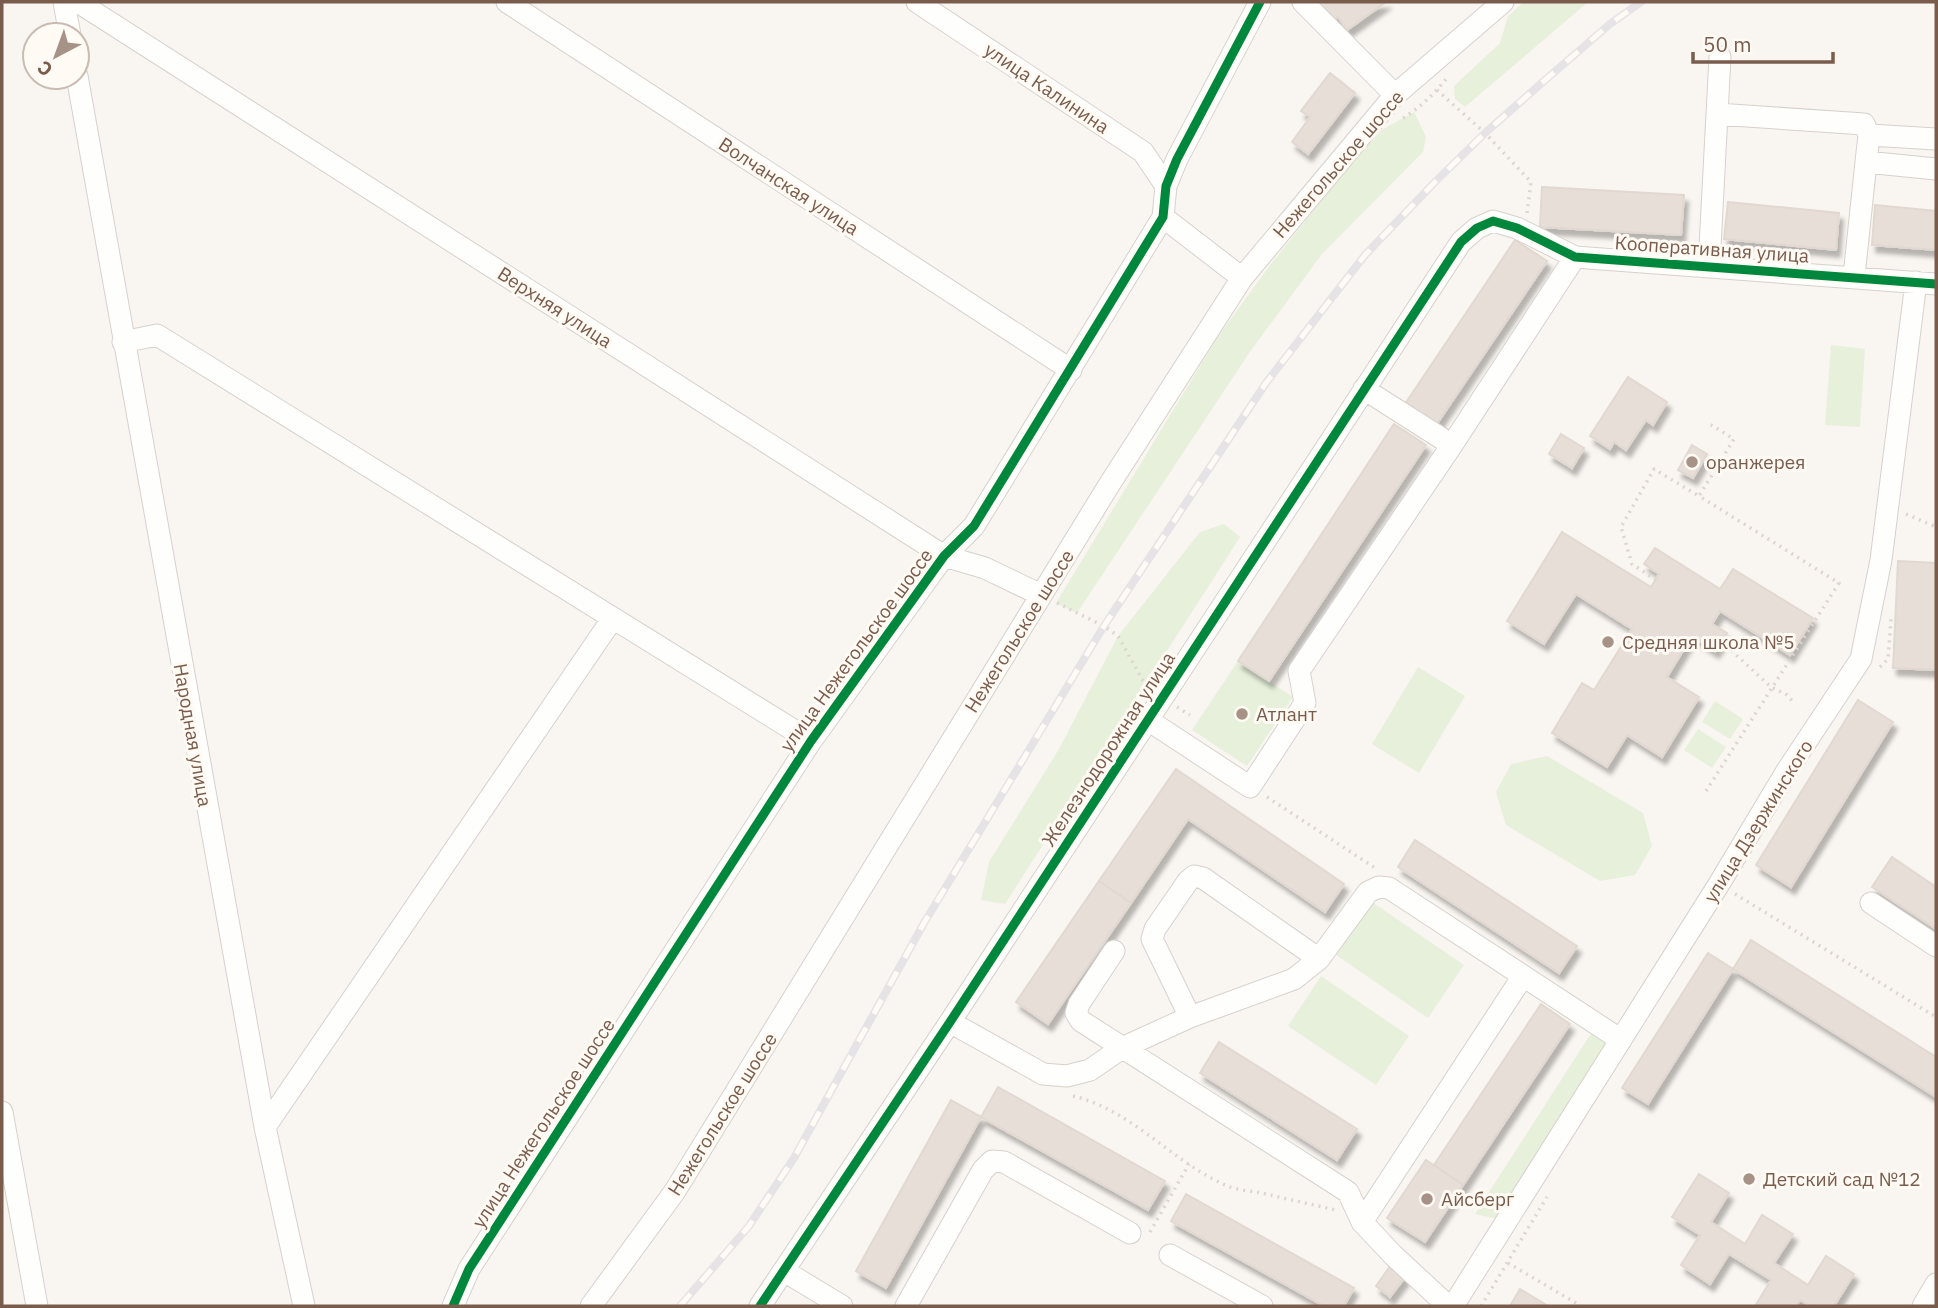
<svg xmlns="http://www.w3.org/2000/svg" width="1938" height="1308" font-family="'IBM Plex Sans',sans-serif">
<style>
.green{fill:#e7f0db}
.building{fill:#e6ded7;stroke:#e2d8d2;stroke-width:2;filter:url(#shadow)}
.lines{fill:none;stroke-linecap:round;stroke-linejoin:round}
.minor-casing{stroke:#d7d1cb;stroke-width:23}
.path{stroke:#dcd5d0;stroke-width:3.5;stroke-dasharray:2 5;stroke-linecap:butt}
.minor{stroke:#fefefd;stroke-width:21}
.rail-casing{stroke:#e6e3e7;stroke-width:8}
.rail{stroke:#fffaf3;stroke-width:5;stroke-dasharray:16;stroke-linecap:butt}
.cycleway-casing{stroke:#fffaf3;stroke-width:13}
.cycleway{stroke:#00873e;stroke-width:9}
.poi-dot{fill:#a69286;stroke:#fffaf3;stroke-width:2.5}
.labels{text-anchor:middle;stroke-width:6;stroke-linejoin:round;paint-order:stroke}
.street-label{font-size:19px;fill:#7a5c4d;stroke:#fffaf3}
.poi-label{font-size:19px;fill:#7a5c4d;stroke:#fffaf3;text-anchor:start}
</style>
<defs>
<filter id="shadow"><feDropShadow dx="4" dy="7" stdDeviation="2" flood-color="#0004"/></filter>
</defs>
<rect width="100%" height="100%" fill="#f9f5f0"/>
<!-- green -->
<path class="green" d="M1524 2H1588L1465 107 1455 99 1454 86 1500 43 1508 16Z
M1414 112 1426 137 1423 152 1322 254 1249 353 1077 613 1056 603 1217 338 1271 264 1346 170 1382 130Z
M1831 345 1865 349 1860 427 1825 425Z
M1224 524 1240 537 1005 904 981 900 989 862 1059 749 1118 636 1200 532Z
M1238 661 1293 697 1247 766 1192 730Z
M1418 667 1465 696 1419 773 1372 744Z
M1715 701 1743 719 1730 739 1702 722Z
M1698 729 1726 747 1712 768 1684 750Z
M1547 756 1643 813 1652 846 1635 875 1600 881 1506 825 1496 792 1511 764Z
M1369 900 1464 965 1428 1018 1333 953Z
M1321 976 1409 1036 1376 1085 1288 1026Z
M1597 1030 1606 1037 1608 1048 1498 1219 1475 1214 1590 1035Z"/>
<!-- building -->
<path class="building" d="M1322 2H1386L1347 30 1338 17 1332 22 1319 3Z
M1330 73 1355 93 1308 154 1292 142 1310 117 1301 111Z
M1542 187 1684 195 1681 235 1540 227Z
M1728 202 1839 213 1836 250 1724 239Z
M1875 205 1936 211V250L1872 245Z
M1515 240 1547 261 1436 425 1405 404Z
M1628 377 1667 402 1653 425 1646 420 1626 450 1614 442 1610 449 1590 436Z
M1394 424 1426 445 1269 681 1238 661Z
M1561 434 1584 448 1572 468 1549 454Z
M1692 445 1707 454 1693 478 1678 470Z
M1562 532 1651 587 1659 574 1644 564 1655 548 1720 589 1733 569 1813 618 1790 655 1720 611 1712 624 1727 633 1715 651 1692 636 1667 677 1699 697 1662 757 1627 735 1607 767 1552 733 1582 683 1594 690 1632 629 1576 594 1544 644 1507 621Z
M1898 561 1936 563V670L1893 668Z
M1858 700 1893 722 1791 887 1756 865Z
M1176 769 1344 884 1325 912 1188 819 1131 903 1099 881Z
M1415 840 1577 946 1559 973 1398 867Z
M1892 857 1936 887V929L1872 887Z
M1099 881 1131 903 1048 1024 1016 1002Z
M1751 940 1936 1057V1097L1733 969Z
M1708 953 1733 969 1648 1104 1622 1088Z
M1541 1004 1570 1024 1463 1185 1434 1165Z
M1219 1042 1357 1129 1337 1160 1200 1073Z
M998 1087 1165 1181 1148 1210 981 1117Z
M951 1100 981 1117 886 1288 856 1271Z
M1426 1160 1463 1185 1425 1242 1387 1218Z
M1699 1174 1729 1193 1711 1222 1745 1244 1762 1215 1793 1234 1774 1263 1808 1285 1826 1256 1854 1274 1834 1306H1810L1800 1300 1796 1306H1755L1771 1280 1729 1254 1710 1284 1681 1265 1700 1235 1672 1217Z
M1186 1194 1354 1288 1344 1306H1324L1171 1221Z
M1391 1265 1406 1276 1390 1297 1376 1286Z
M1520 1289 1548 1306H1510Z"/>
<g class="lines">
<defs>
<path id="minor" d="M64 2 70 35
M78 2 944 556 985 568 1041 595
M507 2 1071 370
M917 2 1143 152 1166 186
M1303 2 1395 95
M77 76 265 1127 304 1306
M1717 114 1864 124 1869 135 1866 162
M1869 135 1936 139
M1163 217 1242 278
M1709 266 1720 57
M1854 276 1866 162 1936 169
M123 342 157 335 811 741
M1452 445 1575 257
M1148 720 1250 787 1305 703 1299 671 1452 445 1364 389
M1871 903 1936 946
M1114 951 1079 1004 1076 1013 1081 1021 1348 1192 1362 1222 1393 1255 1448 1306
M1190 1017 1152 939 1155 929 1188 881 1194 876 1203 878 1319 959
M950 1022 1043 1074 1067 1076 1090 1070 1122 1048 1190 1017 1294 979 1319 959 1368 892 1379 887 1389 888 1621 1040
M2 1112 37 1306
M265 1127 613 618
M1362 1222 1523 976
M1170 1255 1262 1306
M784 1271 842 1306
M453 1306 469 1269 811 741 944 556 974 526 1163 217 1166 186 1177 159 1260 2
M591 1306 675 1191 1109 485 1242 278 1395 95 1503 2
M760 1306 950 1022 1461 242 1477 228 1493 221 1517 228 1575 257 1936 284
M906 1306 983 1170 992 1161 1004 1162 1130 1233
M1453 1306 1719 884 1788 769 1861 659 1881 560 1916 282
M1923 1306 1936 1284"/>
</defs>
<!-- minor casing -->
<use href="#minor" class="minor-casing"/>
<!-- path -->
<path class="path" d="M1437 90 1485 133 1531 182 1527 213
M1403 118C1420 108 1434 94 1446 79
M1906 514 1936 527
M1656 580 1632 564 1621 527 1654 469 1699 496
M1057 603 1104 626 1118 636 1147 688
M1721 641 1771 687 1787 695 1795 704
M1880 667 1888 659 1891 619
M1177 707 1190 715
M1706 791 1839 583 1699 496 1734 439 1708 423
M1267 797 1375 868
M1735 894 1936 1017
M1073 1096C1132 1110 1171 1161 1225 1185 1236 1190 1250 1191 1262 1193 1286 1199 1311 1204 1335 1210
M1150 1232 1189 1164
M1508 1263 1581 1306
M1481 1306 1547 1197"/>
<!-- minor -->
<use href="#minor" class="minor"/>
<defs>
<path id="rail" d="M680 1306 749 1226 794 1158 924 923 1104 626 1266 383 1365 255 1434 183 1485 133 1544 81 1610 24 1641 2"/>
</defs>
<!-- rail casing -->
<use href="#rail" class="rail-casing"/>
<!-- rail -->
<use href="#rail" class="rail"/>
<defs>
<path id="cycleway" d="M453 1306 469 1269 811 741 944 556 974 526 1163 217 1166 186 1177 159 1260 2
M760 1306 950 1022 1461 242 1477 228 1493 221 1517 228 1575 257 1936 284"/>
</defs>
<!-- cycleway casing -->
<use href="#cycleway" class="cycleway-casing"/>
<!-- cycleway -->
<use href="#cycleway" class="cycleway"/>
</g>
<!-- markers -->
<g class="poi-dot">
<circle cx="1692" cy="462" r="7"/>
<circle cx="1608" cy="642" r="7"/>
<circle cx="1242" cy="714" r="7"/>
<circle cx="1749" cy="1179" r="7"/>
<circle cx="1427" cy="1199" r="7"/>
</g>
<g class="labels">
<!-- street labels -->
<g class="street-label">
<text transform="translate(1047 88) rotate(34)" y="7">улица Калинина</text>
<text transform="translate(1338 164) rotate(-49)" y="7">Нежегольское шоссе</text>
<text transform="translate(789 186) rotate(33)" y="7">Волчанская улица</text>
<text transform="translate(1712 249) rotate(4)" y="7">Кооперативная улица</text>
<text transform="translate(555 307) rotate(33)" y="7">Верхняя улица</text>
<text transform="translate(1019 631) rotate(-58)" y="7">Нежегольское шоссе</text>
<text transform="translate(856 650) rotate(-54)" y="7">улица Нежегольское шоссе</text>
<text transform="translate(193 735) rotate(80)" y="7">Народная улица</text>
<text transform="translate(1108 749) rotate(-57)" y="7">Железнодорожная улица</text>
<text transform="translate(1758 821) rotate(-58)" y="7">улица Дзержинского</text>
<text transform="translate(722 1114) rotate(-58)" y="7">Нежегольское шоссе</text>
<text transform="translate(543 1123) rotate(-57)" y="7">улица Нежегольское шоссе</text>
</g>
<!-- poi labels -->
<g class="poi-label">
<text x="1706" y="469">оранжерея</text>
<text x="1622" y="649">Средняя школа №5</text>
<text x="1256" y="721">Атлант</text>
<text x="1763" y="1186">Детский сад №12</text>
<text x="1441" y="1206">Айсберг</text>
</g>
</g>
<!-- border -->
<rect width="1938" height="1308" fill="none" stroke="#7a5c4d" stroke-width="7"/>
<!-- north arrow -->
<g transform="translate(56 56) rotate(221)"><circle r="33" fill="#fffaf3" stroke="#cabbb1" stroke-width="2"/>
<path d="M0-5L12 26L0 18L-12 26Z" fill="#a69286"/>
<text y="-10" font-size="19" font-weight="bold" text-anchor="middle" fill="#7a5c4d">С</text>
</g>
<!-- scale -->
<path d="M1693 52v10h140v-10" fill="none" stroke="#7a5c4d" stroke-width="3.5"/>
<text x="1703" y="52" font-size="21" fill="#7a5c4d" stroke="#fffaf3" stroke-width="5" paint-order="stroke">50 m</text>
</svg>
